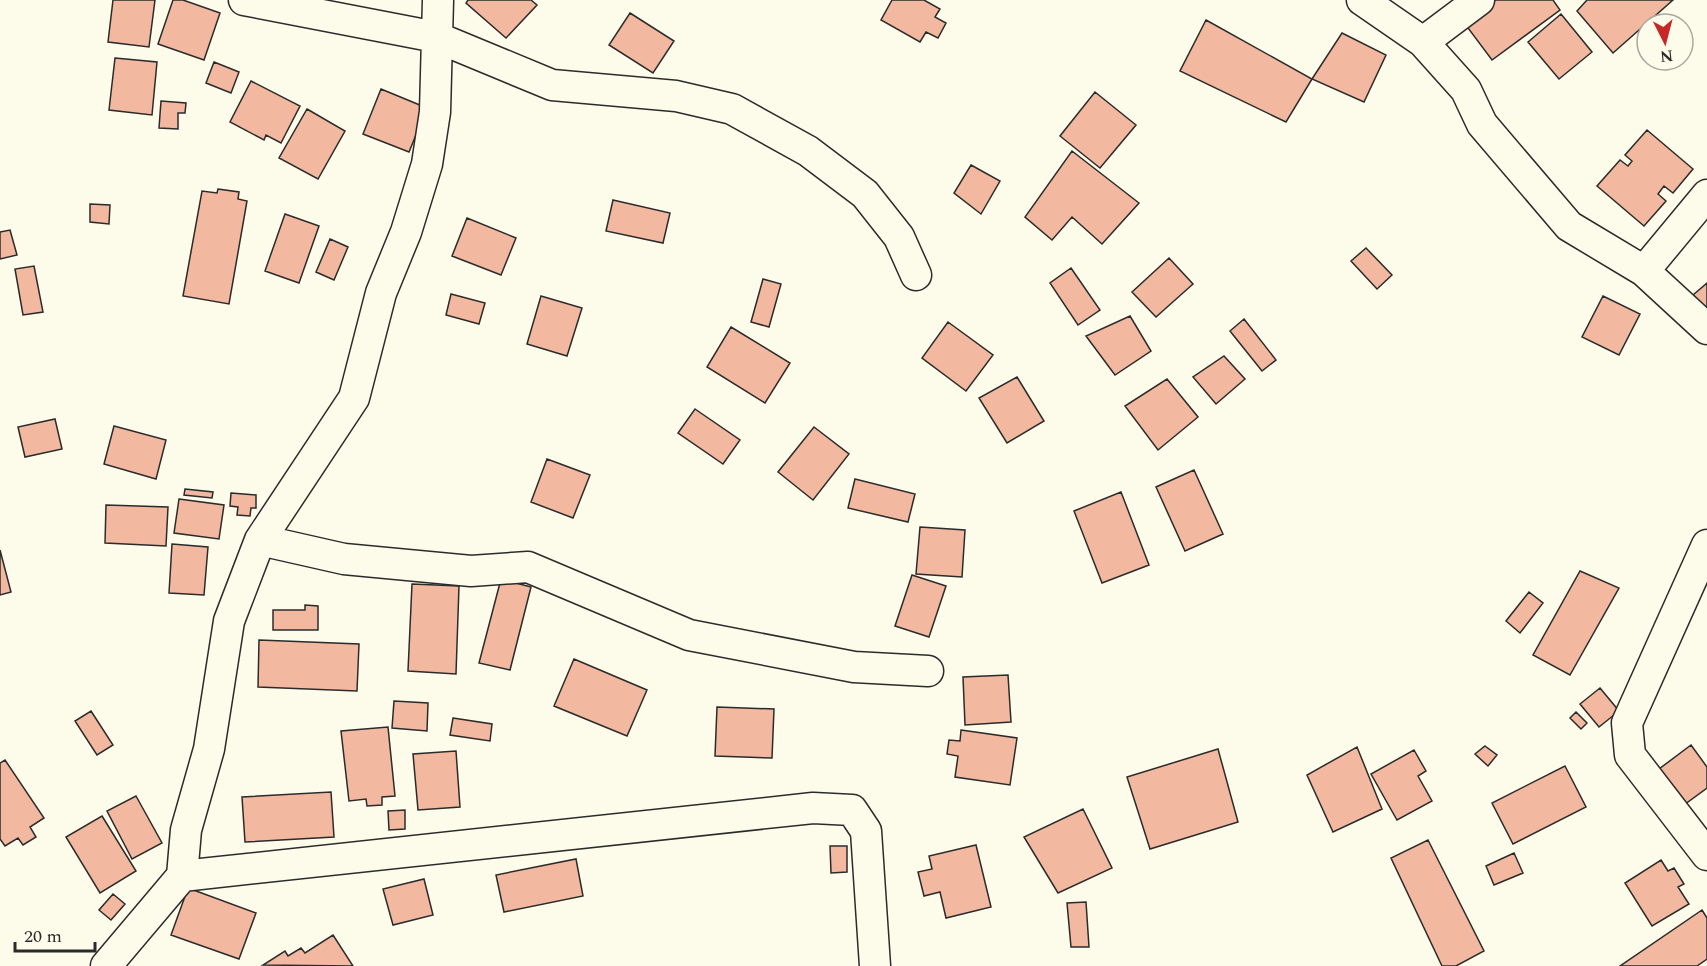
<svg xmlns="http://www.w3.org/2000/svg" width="1707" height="966" font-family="Spectral,serif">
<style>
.building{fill:#f2b8a0;stroke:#2b2b2b;stroke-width:1.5}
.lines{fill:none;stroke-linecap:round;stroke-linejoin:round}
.minor-casing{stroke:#2b2b2b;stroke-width:33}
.minor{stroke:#fdfbea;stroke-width:30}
</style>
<rect width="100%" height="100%" fill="#fdfbea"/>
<!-- building -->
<path class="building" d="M113 0H155L149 47 108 42Z
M173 0H183L220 13 204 60 158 44Z
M468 0H531L537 5 506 38 466 3Z
M892 0H924L940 9 935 17 946 23 938 38 926 32 920 42 881 20Z
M1490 0H1553L1560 10 1492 60 1462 20Z
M1587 0H1673L1613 53 1577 11Z
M630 13 674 41 653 73 609 45Z
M1561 14 1592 52 1559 79 1528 42Z
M1206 20 1312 79 1286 122 1180 71Z
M1342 33 1386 55 1364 102 1312 79Z
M115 58 157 62 152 115 109 110Z
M214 62 239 72 231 93 206 83Z
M251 81 300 106 281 143 266 135 264 140 230 122Z
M381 89 427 108 409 152 363 134Z
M1095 92 1136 125 1100 168 1060 136Z
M161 101 186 103 185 113H178V129L159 128Z
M307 109 345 131 318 179 279 158Z
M1647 130 1693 169 1673 193 1664 186 1658 194 1666 201 1644 226 1597 186 1620 160 1628 166 1632 161 1625 155Z
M1072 151 1139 203 1102 244 1072 217 1052 240 1025 217Z
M971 165 1000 181 981 214 954 193Z
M218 189 239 192 238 199 247 201 229 304 183 296 202 191 217 193Z
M613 200 670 213 663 243 606 231Z
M90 204 110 205 109 224 90 222Z
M285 214 319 226 299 283 265 271Z
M467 218 516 238 501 275 452 256Z
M10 230 17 255 0 259V232Z
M330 239 348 247 334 280 316 272Z
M1366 248 1392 275 1377 289 1351 261Z
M1169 258 1193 284 1156 317 1132 292Z
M34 266 43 312 23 315 15 269Z
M1071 268 1100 310 1078 325 1050 283Z
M763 279 781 284 769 327 751 322Z
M1707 283V311L1693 295Z
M451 294 485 303 479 324 446 315Z
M541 296 582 308 567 356 527 344Z
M1603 296 1640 314 1619 355 1582 337Z
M1130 316 1151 351 1115 375 1086 336Z
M1244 319 1276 360 1262 371 1230 331Z
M948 322 993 355 966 391 922 358Z
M731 327 790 363 765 403 707 367Z
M1224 356 1245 379 1216 404 1193 377Z
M1017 377 1044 421 1007 443 979 398Z
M1167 379 1198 417 1158 450 1125 406Z
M695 409 740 440 723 464 678 433Z
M55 419 62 449 25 457 18 427Z
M114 426 166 440 156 479 104 464Z
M814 427 849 454 813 500 778 472Z
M547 459 590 475 573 518 531 502Z
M1194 470 1223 534 1185 551 1156 487Z
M855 479 915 494 908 522 848 508Z
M185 489 213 492 212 498 184 495Z
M1121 492 1149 565 1102 583 1074 511Z
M231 493 256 495V508H251L250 516 237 515 238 507 230 506Z
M179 499 224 505 219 539 174 533Z
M106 505 168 507 166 546 105 543Z
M920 527 965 530 962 577 916 574Z
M172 544 208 547 204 595 169 593Z
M0 550 11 592 0 595Z
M1580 571 1619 588 1570 675 1533 655Z
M912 575 946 586 929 637 895 626Z
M501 579 531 587 510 670 479 663Z
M412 584 459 586 456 674 408 671Z
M1529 592 1543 603 1520 633 1506 621Z
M305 605 318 606V630H273V610H305Z
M259 640 359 644 357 691 258 687Z
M574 659 647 690 627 736 554 706Z
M1008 675 1011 722 965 725 963 677Z
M1600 688 1619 711 1599 727 1580 704Z
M394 701 428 703 427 731 392 728Z
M717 707 774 709 772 758 715 756Z
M91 711 113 745 97 755 75 721Z
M1576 712 1587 723 1581 729 1570 718Z
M453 718 492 724 490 741 450 735Z
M388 727 395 796 382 797V805L367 806 366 799 349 801 341 731Z
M961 730 1017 738 1010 785 955 777 958 756 947 754 949 740 960 741Z
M1691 745 1707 767V788L1677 810 1651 775Z
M1485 746 1497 755 1488 766 1475 754Z
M1357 747 1382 809 1333 832 1307 775Z
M1218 749 1238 822 1150 849 1127 777Z
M1414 750 1426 771 1418 776 1432 801 1397 820 1371 774Z
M456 751 460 807 418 810 413 754Z
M5 760 44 818 30 827 36 837 23 845 18 838 5 846 0 839V763Z
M1565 766 1586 807 1513 844 1492 803Z
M331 792 334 837 245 842 242 797Z
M136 796 162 843 132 859 107 811Z
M1083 809 1112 868 1058 893 1024 837Z
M405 810V829L389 830 388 811Z
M102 816 136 871 100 893 66 837Z
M1428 840 1484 951 1456 966H1442L1391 858Z
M976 845 991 907 946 918 940 892 924 896 918 872 932 869 929 856Z
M830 846H847V872L831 873Z
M1514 853 1523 873 1494 885 1486 866Z
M576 859 583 896 504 912 496 875Z
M1661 860 1668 871 1674 868 1684 884 1678 887 1689 904 1652 926 1625 883Z
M424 879 433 915 393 925 383 889Z
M188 888 256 913 239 959 171 935Z
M113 894 125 904 111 920 99 910Z
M1086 902 1089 947H1071L1067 903Z
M1702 910 1707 918V959L1697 966H1620Z
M333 935 353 966 263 965 285 951 288 956 301 948 305 953Z"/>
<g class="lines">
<defs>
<path id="minor" d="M244 0 436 37 552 85 676 96 732 109 808 151 865 194 899 237 916 275
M1362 0 1423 42 1466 90 1482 124 1569 226 1644 271 1707 329
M1423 42 1479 0
M1644 271 1707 195
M260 540 344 559 471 571 528 567 689 635 854 667 928 671
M1707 545 1627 723 1630 755 1707 855
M182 876 813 808 852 810 866 831 875 966
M106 966 182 876 186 830 209 749 229 621 260 540 354 398 381 293 406 232 427 164 435 112 438 0"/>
</defs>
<!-- minor casing -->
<use href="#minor" class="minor-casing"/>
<!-- minor -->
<use href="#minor" class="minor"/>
</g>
<!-- north arrow -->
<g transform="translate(1665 42) rotate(174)"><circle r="28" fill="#fdfbea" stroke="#a9a89e" stroke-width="1.5"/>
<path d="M0-4.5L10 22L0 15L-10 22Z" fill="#c62828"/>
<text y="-9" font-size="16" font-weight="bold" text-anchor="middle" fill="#2b2b2b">N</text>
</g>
<!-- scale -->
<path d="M15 942v9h80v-9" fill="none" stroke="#2b2b2b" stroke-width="3"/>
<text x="24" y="942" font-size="18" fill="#2b2b2b" stroke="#fdfbea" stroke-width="4.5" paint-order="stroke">20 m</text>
</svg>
